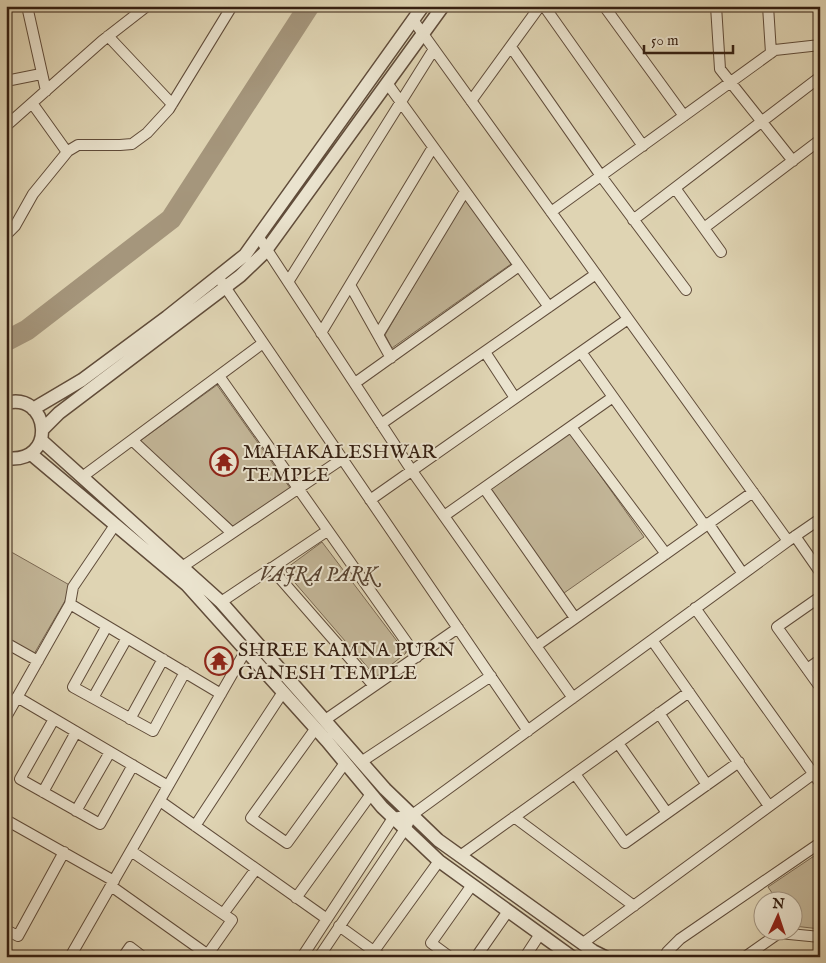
<svg xmlns="http://www.w3.org/2000/svg" width="826" height="963" font-family="'IM FELL English',serif">
<style>
.green{fill:#c2b597;stroke:#7c6a54}
.lines{fill:none;stroke-linecap:round;stroke-linejoin:round}
.river{stroke:#a5967c;stroke-width:21}
.minor-casing{stroke:#604c3a;stroke-width:12}
.tertiary-casing{stroke:#604c3a;stroke-width:15}
.minor{stroke:#eae3ce;stroke-width:10}
.tertiary{stroke:#eae3ce;stroke-width:12}
.labels{text-anchor:middle;stroke-width:4;stroke-linejoin:round;paint-order:stroke}
.poi-label{font-size:20px;fill:#351f11;stroke:#eae3ce;text-anchor:start}
.park-label{font-size:20px;font-style:italic;fill:#584432;stroke:#eae3ce}
</style>
<rect width="100%" height="100%" fill="#dfd4b3"/>
<filter id="stains"><feTurbulence type="fractalNoise" baseFrequency=".004" numOctaves="4"/><feColorMatrix values="0 0 0 0 .2 0 0 0 0 .09 0 0 0 0 .02 0 0 0 .5 -.17"/></filter>
<radialGradient id="worn" r=".72"><stop offset=".6" stop-color="#630" stop-opacity="0"/><stop offset="1" stop-color="#630" stop-opacity=".3"/></radialGradient>
<!-- green -->
<path class="green" d="M466 196 511 264 392 348 385 335Z
M217 385 290 488 234 527 140 441Z
M570 433 644 537 564 593 490 490Z
M322 542 406 653 376 677 284 570Z
M6 549 73 587 34 654 6 638Z
M820 852V929L794 926V900H777L768 887Z"/>
<g class="lines">
<!-- river -->
<path class="river" d="M6 341 27 330 171 219 309 6"/>
<defs>
<path id="minor" d="M27 6 46 91
M544 6 643 146
M604 6 684 116
M716 6 720 69 793 161
M768 6 771 53
M413 20 788 541
M108 36 172 104
M511 47 601 176 686 290
M6 81 41 74
M387 83 549 307
M471 101 540 6
M32 103 67 152
M6 126 102 41 147 6
M675 188 721 252
M551 212 775 50 820 45
M633 220 820 77
M704 228 820 140
M6 235 15 226 33 194 68 151 78 145H120L132 144 147 133 169 109 232 6
M258 236 412 471 536 646
M221 281 528 731
M288 282 434 49
M350 285 391 358
M321 333 433 147
M378 335 465 191
M485 352 515 398
M581 352 705 526
M219 376 417 657
M355 383 519 266
M381 424 596 274
M571 427 666 554
M132 440 232 533
M82 477 263 343
M484 488 575 618
M370 500 628 319
M444 516 613 397
M708 523 743 574
M795 536 820 572
M182 567 342 459
M271 568 374 686
M820 597 777 627 820 687
M221 602 327 531
M70 604 221 694
M695 608 820 783
M107 626 73 687 153 731 185 672
M652 640 769 806
M6 643 38 661
M807 669 820 660
M17 697 168 786
M93 698 127 638
M573 698 536 646 753 492
M659 713 707 785
M6 717 70 604 73 587 115 525
M54 719 20 779 100 824 133 765
M130 719 163 659
M325 720 458 628
M316 728 251 818 287 843 345 763
M618 743 667 813
M361 762 491 676
M575 774 625 843 739 762
M43 792 76 732
M160 801 327 919
M76 811 110 752
M514 817 634 906
M6 820 114 881
M195 826 283 692
M131 851 232 920 208 954
M460 856 689 692
M111 886 211 957
M296 898 371 794
M223 914 256 869
M339 926 382 957
M6 930 18 936 64 852
M583 943 820 769
M374 951 439 861
M70 957 246 650
M123 957 130 947 143 957
M302 957 393 818 412 815
M319 957 405 829 412 815 788 541 820 519
M450 957 431 943 472 885
M476 957 508 911
M525 957 540 934
M666 957 667 952 680 939 820 843
M745 957 779 933 820 937"/>
<path id="tertiary" d="M6 403C50 391 58 465 6 458
M33 409 82 380 167 317 245 255 423 6
M43 429 59 413 240 276 264 253 443 6
M41 440 221 602 385 789 438 840 593 951 605 957
M31 454 187 585 327 741 382 807 439 861 572 957"/>
</defs>
<!-- minor casing -->
<use href="#minor" class="minor-casing"/>
<!-- tertiary casing -->
<use href="#tertiary" class="tertiary-casing"/>
<!-- minor -->
<use href="#minor" class="minor"/>
<!-- tertiary -->
<use href="#tertiary" class="tertiary"/>
</g>
<!-- icons -->
<defs>
<symbol id="temple-ring" viewBox="-11 -11 22 22"><circle r="9.5" fill="#eae3ce" stroke="#8f2418" stroke-width="1.5"/><path d="M0-6L5-2H3V0L6.5 2.5H4V6H1.5V3h-3V6H-4V2.5H-6.5L-3 0V-2H-5Z" fill="#8f2418"/></symbol>
</defs>
<g fill-rule="evenodd">
<use href="#temple-ring" x="208" y="446" width="32" height="32"/>
<use href="#temple-ring" x="203" y="645" width="32" height="32"/>
</g>
<g class="labels">
<!-- poi labels -->
<g class="poi-label">
<text x="243" y="458">MAHAKALESHWAR<tspan x="243" dy="23">TEMPLE</tspan></text>
<text x="238" y="656">SHREE KAMNA PURN<tspan x="238" dy="23">GANESH TEMPLE</tspan></text>
</g>
<!-- park labels -->
<g class="park-label">
<text x="318" y="581">VAJRA PARK</text>
</g>
</g>
<!-- margin -->
<rect width="826" height="963" fill="none" stroke="#dfd4b3" stroke-width="25"/>
<rect x="8" y="8" width="811" height="948" fill="none" stroke="#351f11" stroke-width="2.5"/>
<rect x="12" y="12" width="801" height="938" fill="none" stroke="#351f11"/>
<!-- north arrow -->
<g transform="translate(778 916) rotate(3)"><circle r="24" fill="#eae3ce" stroke="#a29582"/>
<path d="M0-4L9 19L0 12L-9 19Z" fill="#8f2418"/>
<text y="-8" font-size="14" font-weight="bold" text-anchor="middle" fill="#351f11">N</text>
</g>
<!-- scale -->
<path d="M644 45v8h89v-8" fill="none" stroke="#351f11" stroke-width="2.5"/>
<text x="651" y="45" font-size="15" fill="#351f11" stroke="#eae3ce" stroke-width="4" paint-order="stroke">50 m</text>
<rect width="100%" height="100%" filter="url(#stains)"/>
<rect width="100%" height="100%" fill="url(#worn)"/>
</svg>
